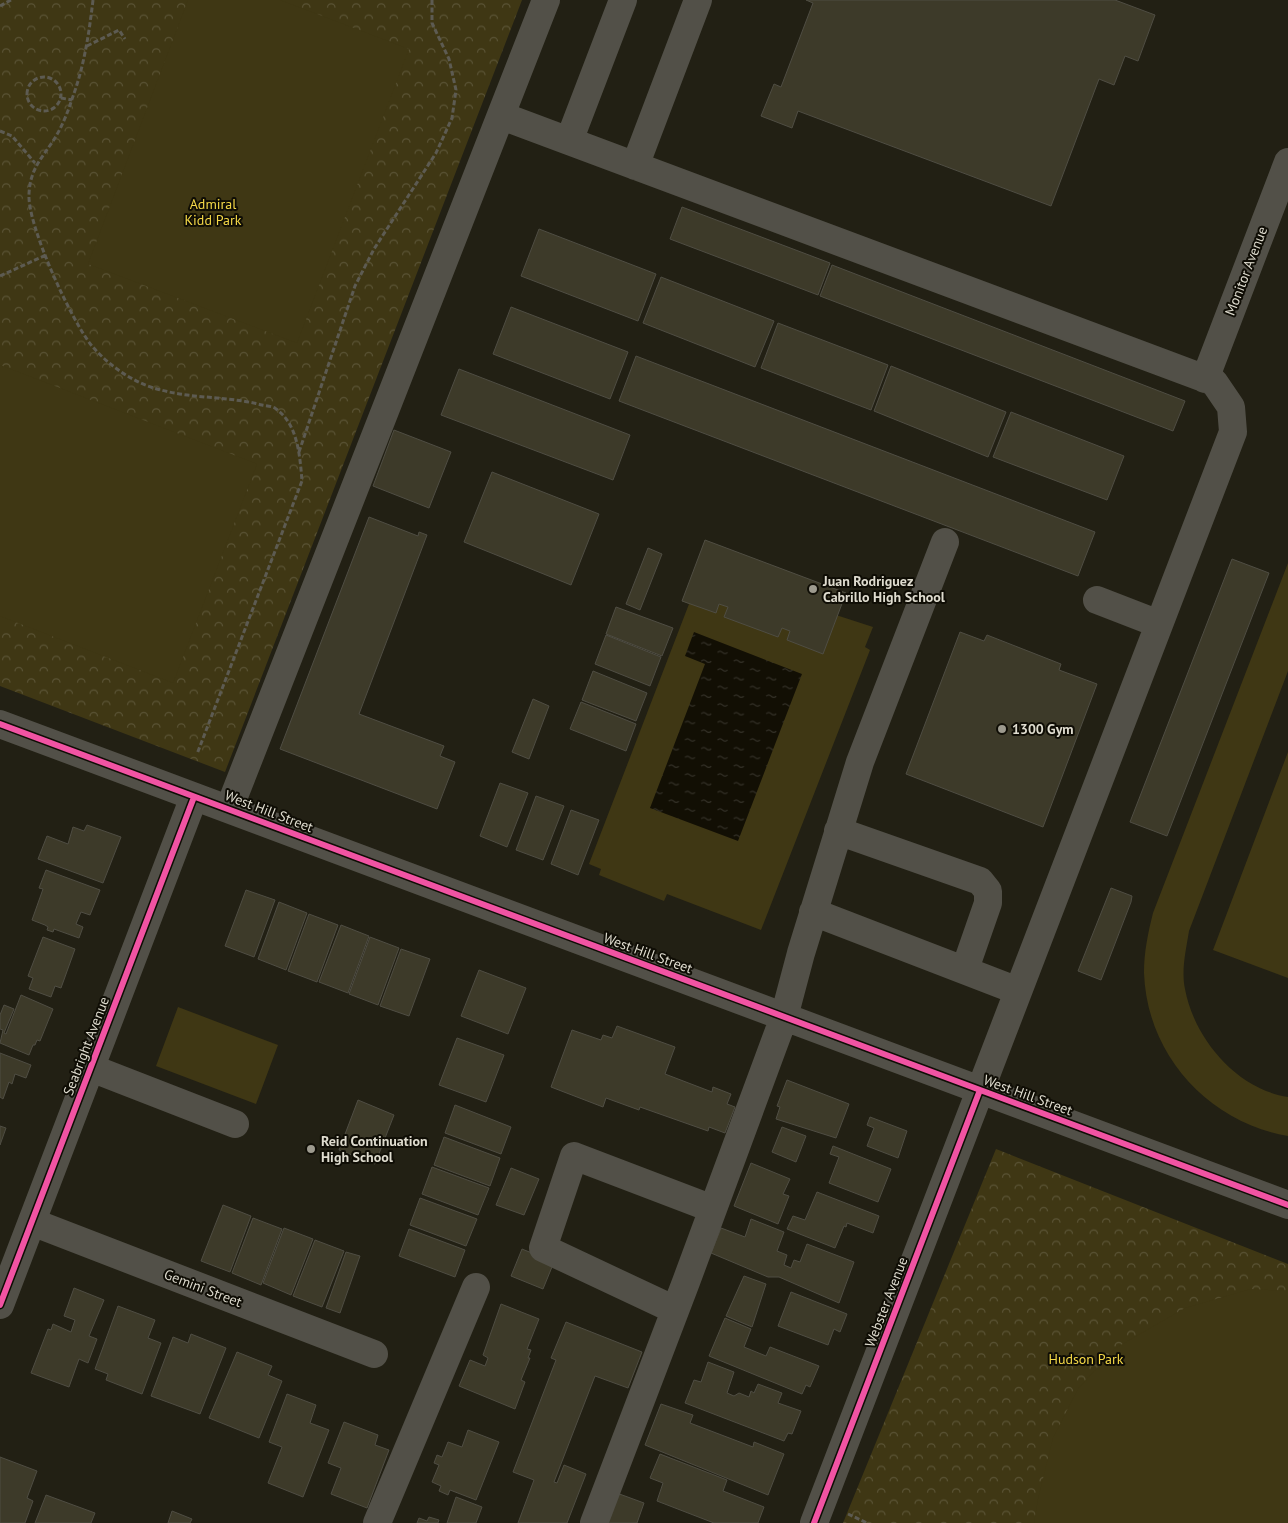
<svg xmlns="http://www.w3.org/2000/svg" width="1288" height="1523" font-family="'PT Sans',sans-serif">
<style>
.park{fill:url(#park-crowns)}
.pitch{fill:#3f3714}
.water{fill:url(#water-ripples)}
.building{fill:#3d3a29;stroke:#4f4d43}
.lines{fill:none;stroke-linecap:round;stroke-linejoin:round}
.path{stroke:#5d5b52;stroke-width:3;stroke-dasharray:5 2.5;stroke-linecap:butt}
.minor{stroke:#525048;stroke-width:28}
.cycleway-casing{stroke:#0f0d05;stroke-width:9}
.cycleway{stroke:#f153a3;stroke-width:6}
.poi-dot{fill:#9d9a8e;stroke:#0f0d05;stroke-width:2}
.labels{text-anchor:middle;stroke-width:4;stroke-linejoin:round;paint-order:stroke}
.park-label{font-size:14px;fill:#f5d948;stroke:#0f0d05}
.street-label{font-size:14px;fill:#dfdccf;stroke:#0f0d05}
.poi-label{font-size:14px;font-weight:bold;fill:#dfdccf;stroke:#0f0d05;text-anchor:start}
</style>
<defs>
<pattern id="park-crowns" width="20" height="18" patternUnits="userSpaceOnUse" patternTransform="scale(1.25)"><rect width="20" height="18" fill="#3f3714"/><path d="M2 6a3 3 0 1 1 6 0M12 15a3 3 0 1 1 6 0" fill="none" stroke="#5a5335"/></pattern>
<pattern id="water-ripples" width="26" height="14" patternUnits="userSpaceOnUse" patternTransform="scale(1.25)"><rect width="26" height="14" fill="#120f04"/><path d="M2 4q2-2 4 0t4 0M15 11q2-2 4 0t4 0" fill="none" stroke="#343128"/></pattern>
</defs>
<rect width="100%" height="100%" fill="#222014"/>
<!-- park -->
<path class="park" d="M0 0H522L225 772 0 686Z
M996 1149 1288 1264V1523H843Z"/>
<!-- pitch -->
<path class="pitch" d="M188 0H280L409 49 297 343 88 264Z
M0 365 257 464 173 683 0 616Z
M705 540 846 593 836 615 873 627 865 647 870 650 761 930 667 894 664 901 599 875 601 869 589 864 689 604 682 601Z
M1288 563V671L1189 931C1186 950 1181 970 1185 989 1194 1038 1236 1089 1288 1097V1136C1208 1122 1147 1055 1144 973 1144 952 1148 933 1153 913Z
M1288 752V978L1213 950Z
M178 1007 278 1045 256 1104 156 1066Z
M1251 1289 1288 1291V1523H1034L1038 1499 1053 1438 1078 1389 1114 1349 1185 1308Z"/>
<!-- water -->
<path class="water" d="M694 632 802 674 738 841 650 808 705 664 685 656Z"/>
<!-- building -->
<path class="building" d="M1115 0 1155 15 1138 61 1125 56 1114 85 1099 79 1051 206 798 111 792 128 761 116 774 84 781 87 813 3 806 0Z
M682 207 830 263 818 295 670 239Z
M539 229 656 274 638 321 521 276Z
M832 265 1185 401 1173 431 820 296Z
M661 277 774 321 755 367 643 323Z
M511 307 628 352 610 399 493 354Z
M778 323 888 365 871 410 761 368Z
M636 356 1095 532 1078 576 619 401Z
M891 366 1006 412 988 457 874 411Z
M459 369 630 435 613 480 441 415Z
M1011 412 1124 456 1107 500 993 457Z
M394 430 451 452 429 508 373 486Z
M492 472 599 514 571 585 464 542Z
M369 517 418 536 419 532 427 535 359 714 444 746 440 756 455 762 437 809 280 749Z
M705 540 846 593 823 654 787 640 790 631 782 628 778 637 724 617 728 607 719 604 716 613 682 601Z
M648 548 662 554 640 610 626 604Z
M1232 559 1269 573 1167 836 1130 822Z
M616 607 673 628 662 656 606 634Z
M960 632 984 641 987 635 1061 664 1059 670 1097 684 1043 827 906 774Z
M606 635 661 657 650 686 595 664Z
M593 671 647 693 636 721 582 700Z
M533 699 549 706 529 759 512 752Z
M581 702 636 724 626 751 570 729Z
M500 783 528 793 507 847 480 836Z
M536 796 564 806 543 860 516 850Z
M571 810 599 820 578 875 551 864Z
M87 825 121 837 103 883 38 859 47 836 68 844 73 827 84 831Z
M46 870 100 890 90 915 81 912 76 924 83 927 79 938 54 929 53 932 47 930 48 927 45 925 32 920 43 889 39 888Z
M1111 888 1132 896 1131 902 1101 980 1078 971Z
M246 890 275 900 254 957 225 946Z
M279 902 307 913 286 970 258 959Z
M309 914 338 925 317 982 288 971Z
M341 925 369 936 348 993 319 982Z
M43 937 75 949 61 988 55 986 51 997 29 989 33 978 28 976Z
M370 937 399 948 378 1005 349 994Z
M401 949 430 959 409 1016 380 1006Z
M479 970 526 988 508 1034 461 1016Z
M21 995 53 1009 40 1041 37 1040 35 1045H33L29 1055 0 1043 3 1030 0 1029V1015L4 1005 14 1009 4 1033 6 1034Z
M617 1026 675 1047 665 1074 712 1092 713 1087 731 1094 727 1104 735 1107 725 1133 709 1127 708 1131 640 1107 639 1110 606 1098 603 1107 551 1087 572 1030 601 1040 603 1035 612 1038Z
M457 1038 504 1055 486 1102 439 1085Z
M0 1053 31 1065 26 1078 15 1074 12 1084 9 1082 3 1099 0 1097Z
M787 1080 849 1104 836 1138 776 1119 780 1107 777 1106Z
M358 1100 394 1115 375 1164 339 1150Z
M455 1105 511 1127 501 1154 445 1133Z
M870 1117 907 1131 898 1158 867 1146 874 1128 867 1125Z
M0 1126 6 1128 0 1145Z
M782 1127 806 1136 796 1162 772 1152Z
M444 1137 500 1158 490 1186 434 1165Z
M833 1146 891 1169 878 1202 829 1183 839 1157 830 1154Z
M751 1163 790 1179 783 1194 789 1196 778 1224 734 1206Z
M432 1167 489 1188 478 1215 422 1194Z
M511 1168 539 1179 524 1215 496 1205Z
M817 1192 879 1216 873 1233 847 1223 846 1227 844 1226 835 1248 787 1229 793 1216 805 1220Z
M420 1198 477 1219 466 1246 410 1225Z
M223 1205 251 1216 230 1272 201 1261Z
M253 1218 282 1229 261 1285 232 1273Z
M751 1219 784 1232 777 1251 787 1255 784 1265 791 1268 794 1260 800 1262 807 1244 854 1262 839 1303 779 1277H768L711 1253 721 1228 745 1237Z
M284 1228 313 1239 291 1295 263 1283Z
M409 1229 465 1250 455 1277 399 1256Z
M315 1240 344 1251 322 1307 293 1296Z
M522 1249 554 1262 543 1289 511 1276Z
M346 1252 360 1256 340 1313 326 1308Z
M744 1276 766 1284 752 1327 726 1316Z
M74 1288 104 1300 89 1336 97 1339 88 1363 79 1359 69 1387 31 1373 48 1329 51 1330 53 1324 71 1332 75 1320 64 1316Z
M791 1292 847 1314 840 1332 834 1329 828 1345 778 1326Z
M501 1304 539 1319 527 1349 531 1350 528 1358H530L521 1380 525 1382 515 1409 459 1386 470 1360 485 1366 488 1358 483 1355Z
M118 1306 155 1320 148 1338 161 1343 142 1394 106 1380 108 1374 95 1369Z
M725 1318 751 1329 744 1347 766 1356 770 1347 819 1366 810 1387 806 1385 802 1394 709 1356Z
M566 1322 642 1352 628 1388 595 1376 554 1482 557 1483 564 1465 586 1474 567 1523H518L534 1480 513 1472 556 1360 551 1358Z
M191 1334 226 1348 200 1414 151 1396 173 1337 188 1343Z
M237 1352 272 1366 268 1375 282 1381 259 1438 209 1418Z
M708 1362 734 1372 727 1393 734 1396 739 1393 749 1397 751 1391 754 1393 758 1384 782 1393 778 1403 801 1411 792 1434 788 1433 784 1441 685 1403 694 1380 701 1382Z
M287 1394 316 1405 310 1423 329 1430 303 1497 268 1483 282 1447 269 1442Z
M661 1404 693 1415 690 1423 753 1447 754 1442 784 1454 768 1495 645 1445Z
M344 1422 378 1435 375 1445 389 1450 367 1508 331 1494 341 1468 328 1463Z
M468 1430 499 1442 476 1500 450 1490 448 1495 439 1491 441 1486 432 1482 439 1465 434 1463 437 1455 442 1457 448 1442 462 1447Z
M660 1454 727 1480 723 1491 764 1507 758 1523H714L657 1501 663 1483 650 1478Z
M0 1457 37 1471 27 1498 33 1501 25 1523H0Z
M614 1492 644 1503 637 1523H602Z
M46 1495 95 1513 91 1523H35Z
M456 1497 482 1507 476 1523H447Z
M172 1511 192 1519 190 1523H168Z
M429 1517 439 1520 438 1523H417L419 1518 427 1521Z"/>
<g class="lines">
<!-- path -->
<path class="path" d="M93 0C89 34 84 67 72 99 68 112 61 129 53 141 41 159 30 170 29 194 27 225 72 322 92 346 109 366 135 384 161 390 194 399 228 396 262 405 266 406 273 406 276 409 298 424 300 457 302 481L197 754
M0 6 11 0
M87 46 119 30 125 39
M27 94a17 17 0 1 1 34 0a17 17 0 1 1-34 0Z
M61 98 72 100
M0 131 12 136 35 163
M0 276 46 255
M299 452 355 286 374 249 436 153 452 118 456 90 449 59 432 23V0
M848 1514 867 1523"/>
<!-- minor -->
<path class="minor" d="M502 116 1214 382 1231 407 1233 432 814 1523
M569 141 623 0
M635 166 698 0
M1205 379 1288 162
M1097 600 1159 624
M0 724 1288 1205
M229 809 546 0
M838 831 980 881 988 891V903L965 969
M813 912 1018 991
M91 1068 235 1124
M32 1222 374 1354
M0 1305 194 797
M675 1310 543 1248 574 1156 713 1209
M377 1523 476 1287
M594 1523 686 1282 784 1017 801 953 860 762 945 542"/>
<defs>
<path id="cycleway" d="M0 724 1288 1205
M0 1305 194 797
M814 1523 980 1090"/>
</defs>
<!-- cycleway casing -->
<use href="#cycleway" class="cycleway-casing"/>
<!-- cycleway -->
<use href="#cycleway" class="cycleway"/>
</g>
<!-- markers -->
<g class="poi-dot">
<circle cx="813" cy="589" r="5"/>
<circle cx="1002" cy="729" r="5"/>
<circle cx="311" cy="1149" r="5"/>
</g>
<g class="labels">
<!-- park labels -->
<g class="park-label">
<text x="213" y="209">Admiral<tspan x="213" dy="16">Kidd Park</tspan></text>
<text x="1086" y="1364">Hudson Park</text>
</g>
<!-- street labels -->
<g class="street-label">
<text transform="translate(1246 271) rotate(-69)" y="5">Monitor Avenue</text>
<text transform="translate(269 811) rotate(21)" y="5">West Hill Street</text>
<text transform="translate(648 953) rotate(20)" y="5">West Hill Street</text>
<text transform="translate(86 1046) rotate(-69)" y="5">Seabright Avenue</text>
<text transform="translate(1028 1095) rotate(20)" y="5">West Hill Street</text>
<text transform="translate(203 1288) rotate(21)" y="5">Gemini Street</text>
<text transform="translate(886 1302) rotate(-69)" y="5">Webster Avenue</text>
</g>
<!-- poi labels -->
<g class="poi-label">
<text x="823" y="586">Juan Rodriguez<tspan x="823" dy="16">Cabrillo High School</tspan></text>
<text x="1012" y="734">1300 Gym</text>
<text x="321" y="1146">Reid Continuation<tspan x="321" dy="16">High School</tspan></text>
</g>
</g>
</svg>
